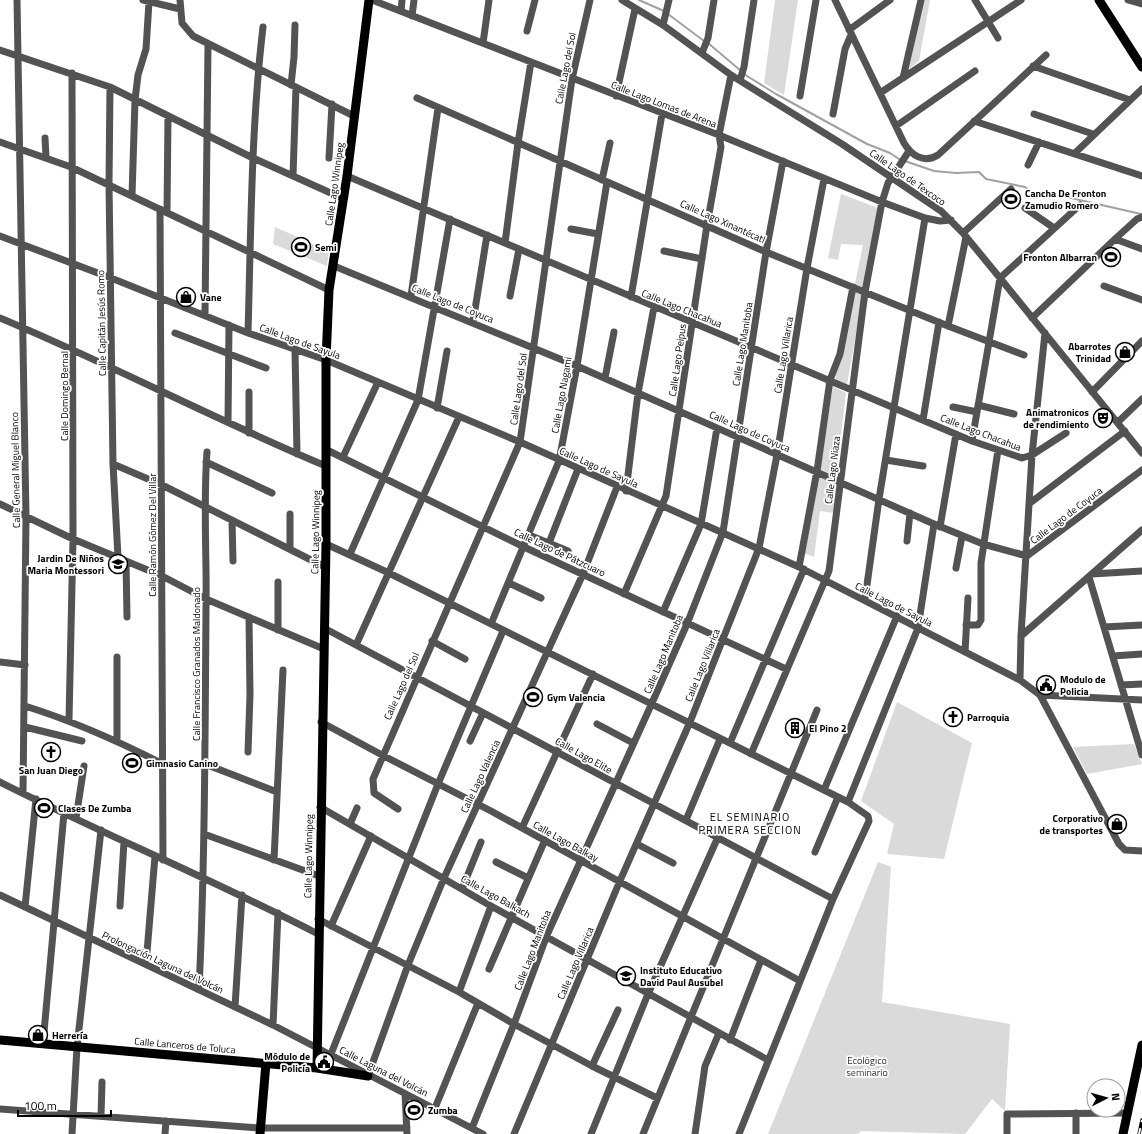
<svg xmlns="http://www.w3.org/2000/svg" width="1142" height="1134" font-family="'Titillium Web',sans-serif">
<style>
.green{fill:#dadada}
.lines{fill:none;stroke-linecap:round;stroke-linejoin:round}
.stream{stroke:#a1a1a1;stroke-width:2}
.minor{stroke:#535353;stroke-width:7}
.major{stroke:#000;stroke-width:9}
.rail-casing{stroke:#000;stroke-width:3.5}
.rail{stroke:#fff;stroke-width:2;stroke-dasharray:6;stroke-linecap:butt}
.labels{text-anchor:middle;stroke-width:3.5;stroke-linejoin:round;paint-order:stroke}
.street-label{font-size:10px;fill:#000;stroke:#fff}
.poi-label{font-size:10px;font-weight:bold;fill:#000;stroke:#fff;text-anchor:start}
.park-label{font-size:10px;fill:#313131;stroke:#fff}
.neighbourhood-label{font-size:11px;letter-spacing:1px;fill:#000;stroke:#fff}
</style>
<rect width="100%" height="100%" fill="#fff"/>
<!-- green -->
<path class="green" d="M775 0H798L784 95 764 83Z
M923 0H930L919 61 909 69Z
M841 194 878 208 847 385 835 380 863 245 841 244 838 260 828 258Z
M275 227 329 251 327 266 273 244Z
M833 386 846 393 836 477 820 469Z
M816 475 837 486 834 513 820 511 814 557 804 553Z
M897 702 972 743 944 859 887 854 894 824 861 801Z
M1134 744 1142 764 1087 774 1073 747Z
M878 862 891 867 882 1002 1010 1024 1005 1111 992 1099 965 1134 861 1131 858 1134H768Z"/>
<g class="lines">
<!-- stream -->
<path class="stream" d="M639 0 664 11
M668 14 704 41
M708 43 747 76 776 94 867 144 890 153 899 159 934 171 956 173 979 172 986 179 1025 187 1039 197 1062 196 1141 214"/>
<!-- minor -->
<path class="minor" d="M17 0 26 517 23 793
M143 0 180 9
M180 0 182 23 193 36 354 116
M372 0 719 135 882 202 925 218 940 221 951 220
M622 0 663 25 731 75 842 144 941 211 963 233 1000 278 1142 453
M835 0 904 143C911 155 924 164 938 155L1046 55
M975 0 998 38
M1128 0 1142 4
M401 11 402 0
M412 16 414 0
M663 25 669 0
M849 30 890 0
M527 31 535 0
M483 43 489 0
M0 50 110 87 253 158 344 199
M702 53 708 38 714 0
M1033 66 1130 100
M903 78 921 0
M740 80 744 67 754 0
M291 85 294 57 295 25
M110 87 109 184 113 464 118 557
M880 93 1021 0
M616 96 635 9
M800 96 816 0
M417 98 766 252 948 326 1024 355
M833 114 845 49 851 35
M1034 114 1093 134
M974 121 1142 176
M896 126 975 71
M45 138 46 157
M0 142 71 167 329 290
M1075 153 1142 89
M329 158 332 104
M1028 165 1039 142
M293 176 296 87
M347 176 972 441 1022 458 1032 455 1066 433
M602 180 610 143
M132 196 135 100 138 75 146 49 149 2
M1025 208 1054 228
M160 209 163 860
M167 212 168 116
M571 229 598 234
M963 233 1011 189
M0 236 111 278 248 333 326 360 520 442 799 567 1020 680 1040 695 1119 844 1125 850 1142 851
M1115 239 1142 249
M505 243 518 143 531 62
M664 251 702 259
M334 266 577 366 934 524 983 544 1027 556 1142 470
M1104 286 1142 300
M411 296 438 108
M510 296 519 249
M631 297 662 114
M205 315 208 45
M0 318C110 364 216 420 326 466
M1032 318 1115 239 1137 219 1142 217
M473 322 487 235
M948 326 966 237
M175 333 266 368
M248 333C251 231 251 128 263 27
M295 350 297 454
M605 378 614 332
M1092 392 1142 341
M978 405 1014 414
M953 407 977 412
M437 408 447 351
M923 420 939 322
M228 422 229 325
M1118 422 1142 399
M249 433V392
M972 441 1000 278 1080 205
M327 450 524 547 786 669
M343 457 378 382
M886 460 923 466
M206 462 272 493
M113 464 162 485 325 567
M626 491 638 393 654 307
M1030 503 1125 431
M0 504 73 539 162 576 206 599 324 649
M232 520 233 561
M940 527 956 434
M529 535 568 551
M907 541 910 513
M549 543 578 469
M326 544 389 573 848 802 868 816 869 821 833 899 739 1134
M290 548V514
M350 554 418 400 450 219
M126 561 127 617
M799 567 817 471 830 380 840 354 853 287
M956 568 962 536
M1092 574 1142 571
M1089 577 1142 755
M278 582V630
M509 583 541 598
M624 594 666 496 707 225 721 147 719 135 731 75
M865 599 879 499 925 218
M663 612 701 524 717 428
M491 624 559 461 577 366 607 182
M966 625H978L981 620V563L998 450
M1104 627 1142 625
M324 628 833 899
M1021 636 1142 530
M432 641 465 659
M356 645 459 417
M965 652 968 598
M1113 656 1142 654
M0 662 25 665
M1020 680 1021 636 1032 455 1045 333
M1121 685 1142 684
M1040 695 1142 700
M25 706C73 721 118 741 163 764
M69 720 73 539 72 73
M321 722 382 755 491 811 800 981
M597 724 633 743
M25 727 82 741
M117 740V657
M470 741 483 713
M730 743 804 569
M248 752 250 695 249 617
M751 754 829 571 865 292 882 202 888 183 909 151
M205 764 277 792
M0 782C105 835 214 880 318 934
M824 790 897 616
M848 802 918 628 934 524
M320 807 491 906 768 1060
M398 809 374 793 373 779 520 442 572 79 590 0
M76 818 84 766
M686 820 720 739
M350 824 357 808
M522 828 593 674
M204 834 319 876
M637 844 673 863
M815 852 838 797
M274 860 283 670
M496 862 528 878
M462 889 481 842
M0 895 273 1025 483 1134
M120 906 124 842
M25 907 36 799
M318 919 459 992 514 1024 592 1066 657 1098
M331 926 371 836
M146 964 155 856
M489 969 545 840
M199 989C205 863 205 736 206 609 207 557 203 504 207 452
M459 992 491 906
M235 1007 242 895
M273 1025 278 913
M730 1040 761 960
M43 1043 64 813
M331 1054 438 784 503 631
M592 1066 618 1010
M368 1076 408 965 444 878 583 574 617 487
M405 1094 407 1134
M435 1108 478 1003
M0 1109 260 1128H407
M1076 1113V1134
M101 1116 102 1082
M472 1128 514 1024 547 935 652 703 687 624 723 532 766 252 783 161
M72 1134 77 1047 101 830
M165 1134 166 1121
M514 1134 619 883 690 722 759 548 777 455 807 268 824 179
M591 1134 648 994 718 837
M643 1134 817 710
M695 1134 705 1066 719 1033
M1007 1134V1114L1128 1113"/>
<!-- major -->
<path class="major" d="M1099 0 1142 67
M0 1040 317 1068 368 1076
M317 1068 326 544V360L329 290 347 176 369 0
M260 1134 266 1063
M1123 1134 1142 1045"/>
<defs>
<path id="rail" d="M1139 1134 1142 1120"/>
</defs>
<!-- rail casing -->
<use href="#rail" class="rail-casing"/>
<!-- rail -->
<use href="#rail" class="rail"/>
</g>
<!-- icons -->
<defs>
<symbol id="stadium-ring" viewBox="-11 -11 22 22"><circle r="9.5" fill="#fff" stroke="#000" stroke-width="1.5"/><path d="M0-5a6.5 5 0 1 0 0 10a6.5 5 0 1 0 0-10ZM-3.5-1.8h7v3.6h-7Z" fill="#000"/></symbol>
<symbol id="shop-ring" viewBox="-11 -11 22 22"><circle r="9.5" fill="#fff" stroke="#000" stroke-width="1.5"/><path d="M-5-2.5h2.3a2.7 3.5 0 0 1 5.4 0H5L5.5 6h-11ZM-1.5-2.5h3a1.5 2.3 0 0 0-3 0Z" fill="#000"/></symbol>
<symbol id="theatre-ring" viewBox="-11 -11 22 22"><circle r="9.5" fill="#fff" stroke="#000" stroke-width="1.5"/><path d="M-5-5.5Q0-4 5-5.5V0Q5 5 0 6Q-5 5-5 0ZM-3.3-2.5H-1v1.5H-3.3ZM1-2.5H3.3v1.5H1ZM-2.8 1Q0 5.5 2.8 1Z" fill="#000"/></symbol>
<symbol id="school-ring" viewBox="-11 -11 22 22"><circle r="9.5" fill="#fff" stroke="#000" stroke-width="1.5"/><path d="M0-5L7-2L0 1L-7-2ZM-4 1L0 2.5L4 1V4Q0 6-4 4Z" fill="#000"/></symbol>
<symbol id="civic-ring" viewBox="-11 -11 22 22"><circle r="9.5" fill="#fff" stroke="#000" stroke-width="1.5"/><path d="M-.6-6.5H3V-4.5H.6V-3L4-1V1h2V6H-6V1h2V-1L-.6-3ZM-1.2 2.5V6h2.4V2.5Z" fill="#000"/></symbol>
<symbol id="church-ring" viewBox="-11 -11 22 22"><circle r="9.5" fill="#fff" stroke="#000" stroke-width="1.5"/><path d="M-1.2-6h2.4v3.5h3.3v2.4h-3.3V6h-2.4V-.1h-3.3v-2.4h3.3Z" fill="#000"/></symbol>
<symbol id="building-ring" viewBox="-11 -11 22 22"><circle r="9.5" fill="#fff" stroke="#000" stroke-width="1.5"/><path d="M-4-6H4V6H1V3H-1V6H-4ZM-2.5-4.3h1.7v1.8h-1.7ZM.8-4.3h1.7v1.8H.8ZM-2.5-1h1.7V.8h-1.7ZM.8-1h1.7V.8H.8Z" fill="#000"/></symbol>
</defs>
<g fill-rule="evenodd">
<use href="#stadium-ring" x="1000" y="188" width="22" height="22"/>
<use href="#stadium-ring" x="290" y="236" width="22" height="22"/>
<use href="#stadium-ring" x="1100" y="246" width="22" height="22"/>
<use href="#shop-ring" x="175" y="286" width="22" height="22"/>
<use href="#shop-ring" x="1114" y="341" width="22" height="22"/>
<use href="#theatre-ring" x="1092" y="407" width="22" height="22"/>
<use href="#school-ring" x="107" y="553" width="22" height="22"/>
<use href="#civic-ring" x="1035" y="674" width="22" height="22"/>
<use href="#stadium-ring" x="522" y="686" width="22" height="22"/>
<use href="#church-ring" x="942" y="706" width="22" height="22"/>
<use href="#building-ring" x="784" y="717" width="22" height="22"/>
<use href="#church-ring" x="40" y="741" width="22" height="22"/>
<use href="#stadium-ring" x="121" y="752" width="22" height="22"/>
<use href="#stadium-ring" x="33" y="797" width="22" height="22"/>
<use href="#shop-ring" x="1106" y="813" width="22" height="22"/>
<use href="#school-ring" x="615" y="965" width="22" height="22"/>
<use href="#shop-ring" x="27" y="1024" width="22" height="22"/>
<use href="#civic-ring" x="313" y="1051" width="22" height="22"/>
<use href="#stadium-ring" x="403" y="1099" width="22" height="22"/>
</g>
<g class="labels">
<!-- street labels -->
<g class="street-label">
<text transform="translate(565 68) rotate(-79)" y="4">Calle Lago del Sol</text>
<text transform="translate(664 104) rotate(21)" y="4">Calle Lago Lomas de Arena</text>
<text transform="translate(908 177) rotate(35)" y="4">Calle Lago de Texcoco</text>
<text transform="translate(334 184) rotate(-82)" y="4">Calle Lago Winnipeg</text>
<text transform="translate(723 221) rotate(24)" y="4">Calle Lago Xinantécatl</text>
<text transform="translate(453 303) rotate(22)" y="4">Calle Lago de Coyuca</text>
<text transform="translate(682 308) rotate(22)" y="4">Calle Lago Chacahua</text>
<text transform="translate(101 323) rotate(-91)" y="4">Calle Capitán Jesús Romo</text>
<text transform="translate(300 341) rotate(20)" y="4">Calle Lago de Sayula</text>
<text transform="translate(742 344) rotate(-81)" y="4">Calle Lago Manitoba</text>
<text transform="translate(783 355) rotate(-81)" y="4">Calle Lago Villarica</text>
<text transform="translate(677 360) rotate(-82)" y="4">Calle Lago Peipus</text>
<text transform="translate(518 389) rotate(-82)" y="4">Calle Lago del Sol</text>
<text transform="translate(561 395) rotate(-80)" y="4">Calle Lago Nagami</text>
<text transform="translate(64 396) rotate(-90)" y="4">Calle Domingo Bernal</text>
<text transform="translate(750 431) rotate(24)" y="4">Calle Lago de Coyuca</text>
<text transform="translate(981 432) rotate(21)" y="4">Calle Lago Chacahua</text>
<text transform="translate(599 467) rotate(24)" y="4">Calle Lago de Sayula</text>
<text transform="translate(15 470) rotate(-91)" y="4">Calle General Miguel Blanco</text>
<text transform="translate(832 470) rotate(-83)" y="4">Calle Lago Niaza</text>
<text transform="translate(1066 515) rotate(-37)" y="4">Calle Lago de Coyuca</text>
<text transform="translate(315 532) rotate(-89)" y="4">Calle Lago Winnipeg</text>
<text transform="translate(152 535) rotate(-90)" y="4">Calle Ramón Gómez Del Villar</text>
<text transform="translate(560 552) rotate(25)" y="4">Calle Lago de Pátzcuaro</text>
<text transform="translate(894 604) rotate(27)" y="4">Calle Lago de Sayula</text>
<text transform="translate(663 654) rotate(-67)" y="4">Calle Lago Manitoba</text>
<text transform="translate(196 664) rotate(-90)" y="4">Calle Francisco Granados Maldonado</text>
<text transform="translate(702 665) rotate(-68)" y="4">Calle Lago Villarica</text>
<text transform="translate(401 686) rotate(-66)" y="4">Calle Lago del Sol</text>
<text transform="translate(584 755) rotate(29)" y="4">Calle Lago Elite</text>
<text transform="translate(480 776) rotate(-65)" y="4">Calle Lago Valencia</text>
<text transform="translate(566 841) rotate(29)" y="4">Calle Lago Balkay</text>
<text transform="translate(308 856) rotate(-89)" y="4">Calle Lago Winnipeg</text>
<text transform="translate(496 896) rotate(29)" y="4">Calle Lago Balkach</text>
<text transform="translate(532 950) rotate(-69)" y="4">Calle Lago Manitoba</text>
<text transform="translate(163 962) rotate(25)" y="4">Prolongación Laguna del Volcán</text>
<text transform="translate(575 963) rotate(-67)" y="4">Calle Lago Villarica</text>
<text transform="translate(185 1045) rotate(5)" y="4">Calle Lanceros de Toluca</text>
<text transform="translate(384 1071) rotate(27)" y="4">Calle Laguna del Volcán</text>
</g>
<!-- poi labels -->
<g class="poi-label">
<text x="1025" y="197">Cancha De Fronton<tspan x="1025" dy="12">Zamudio Romero</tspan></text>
<text x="315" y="251">Semi</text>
<text x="1097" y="261" text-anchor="end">Fronton Albarran</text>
<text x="200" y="301">Vane</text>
<text x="1111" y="350" text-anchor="end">Abarrotes<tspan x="1111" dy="12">Trinidad</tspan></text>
<text x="1089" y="416" text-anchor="end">Animatronicos<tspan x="1089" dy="12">de rendimiento</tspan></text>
<text x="104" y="562" text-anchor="end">Jardin De Niños<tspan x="104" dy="12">Maria Montessori</tspan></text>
<text x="1060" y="683">Modulo de<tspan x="1060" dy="12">Policia</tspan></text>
<text x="547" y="701">Gym Valencia</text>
<text x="967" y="721">Parroquia</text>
<text x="809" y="732">El Pino 2</text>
<text x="146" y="767">Gimnasio Canino</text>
<text x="51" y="774" text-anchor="middle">San Juan Diego</text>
<text x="58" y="812">Clases De Zumba</text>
<text x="1103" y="822" text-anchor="end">Corporativo<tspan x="1103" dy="12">de transportes</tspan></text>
<text x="640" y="974">Instituto Educativo<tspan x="640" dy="12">David Paul Ausubel</tspan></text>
<text x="52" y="1039">Herrería</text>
<text x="310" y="1060" text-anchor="end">Módulo de<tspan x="310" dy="12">Policía</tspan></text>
<text x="428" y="1114">Zumba</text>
</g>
<!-- park labels -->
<g class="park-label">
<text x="867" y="1064">Ecológico<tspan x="867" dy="12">seminario</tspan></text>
</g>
<!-- neighbourhood labels -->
<g class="neighbourhood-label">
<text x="750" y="821">EL SEMINARIO<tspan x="750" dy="13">PRIMERA SECCION</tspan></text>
</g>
</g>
<!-- north arrow -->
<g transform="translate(1106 1098) rotate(84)"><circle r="19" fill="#ffffff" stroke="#999999"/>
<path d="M0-3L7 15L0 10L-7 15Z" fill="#000000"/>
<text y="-6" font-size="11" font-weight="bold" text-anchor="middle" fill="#000000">N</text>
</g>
<!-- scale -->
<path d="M18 1110v6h93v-6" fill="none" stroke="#000000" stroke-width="2"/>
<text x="24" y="1110" font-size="12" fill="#000000" stroke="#ffffff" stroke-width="3" paint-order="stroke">100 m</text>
</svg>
